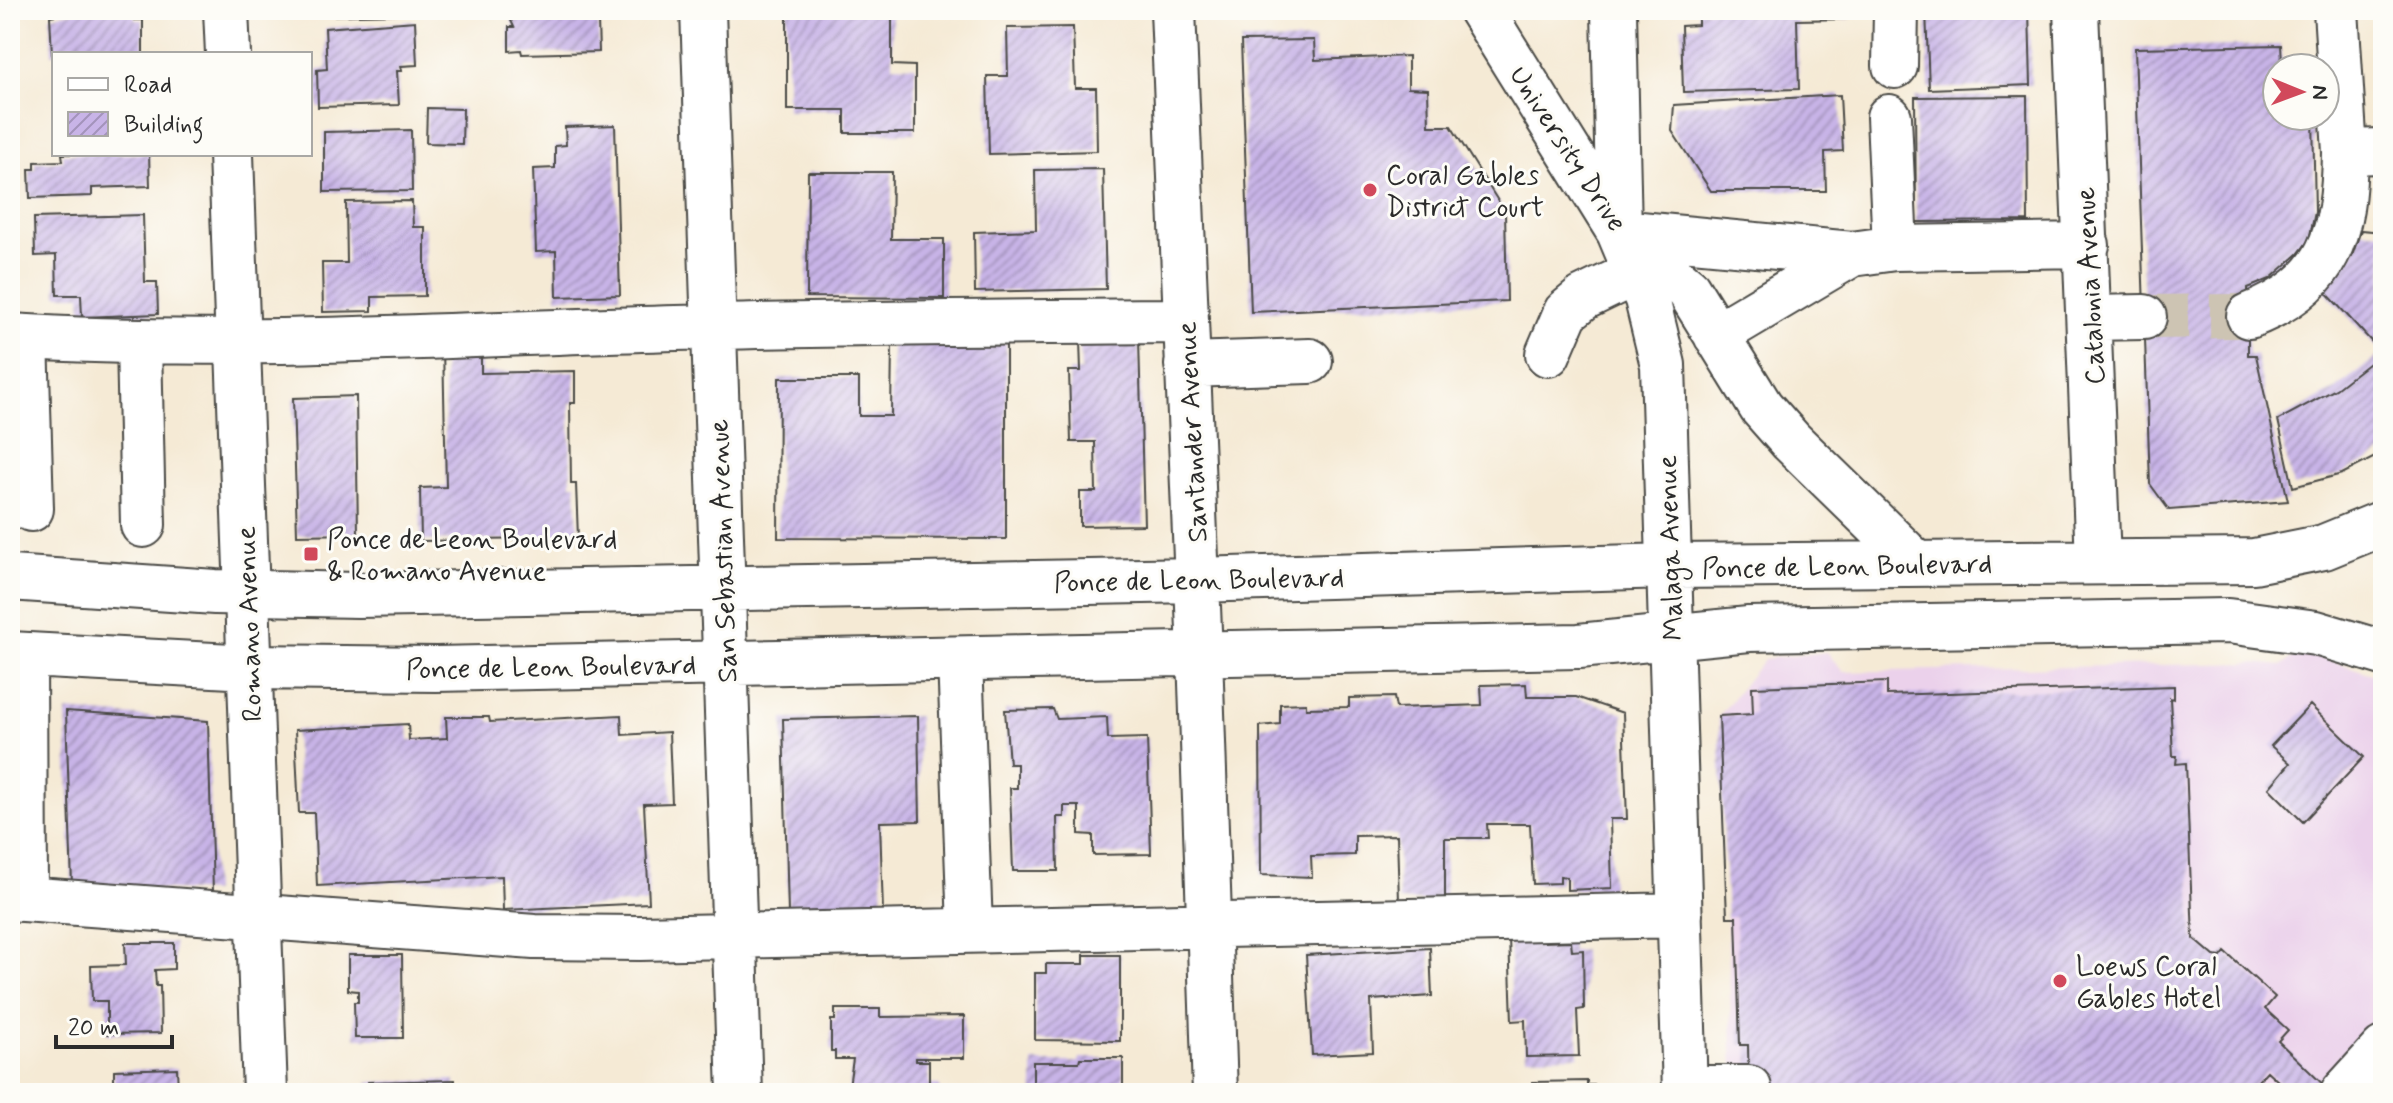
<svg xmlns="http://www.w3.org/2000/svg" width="2393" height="1103" font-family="Mynerve,sans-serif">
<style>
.built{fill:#ebd1eb}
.building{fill:url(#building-hatch)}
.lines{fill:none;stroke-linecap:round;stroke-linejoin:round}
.minor-tunnel{stroke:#cdc4b3;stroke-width:44;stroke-dasharray:44 22;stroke-linecap:butt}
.minor-casing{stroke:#494844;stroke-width:48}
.minor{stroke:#fff;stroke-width:44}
.poi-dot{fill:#d1495b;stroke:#fdfcf7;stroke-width:3}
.labels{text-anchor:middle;stroke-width:6;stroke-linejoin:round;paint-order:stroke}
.street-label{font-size:28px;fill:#2b2b2b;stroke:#fdfcf7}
.poi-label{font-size:28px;fill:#2b2b2b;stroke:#fdfcf7;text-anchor:start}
</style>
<defs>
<pattern id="building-hatch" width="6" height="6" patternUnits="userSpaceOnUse" patternTransform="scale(2)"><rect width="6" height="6" fill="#c8b4e7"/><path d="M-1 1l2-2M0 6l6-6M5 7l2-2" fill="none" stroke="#a393bb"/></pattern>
</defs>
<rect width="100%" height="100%" fill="#fdfcf7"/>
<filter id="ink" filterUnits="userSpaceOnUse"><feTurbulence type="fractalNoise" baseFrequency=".0125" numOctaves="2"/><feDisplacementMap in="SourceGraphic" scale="16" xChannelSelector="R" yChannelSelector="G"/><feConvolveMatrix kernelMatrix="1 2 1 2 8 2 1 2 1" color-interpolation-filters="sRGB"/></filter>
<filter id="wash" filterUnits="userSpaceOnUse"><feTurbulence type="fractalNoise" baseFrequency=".006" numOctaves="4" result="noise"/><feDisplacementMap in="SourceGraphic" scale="32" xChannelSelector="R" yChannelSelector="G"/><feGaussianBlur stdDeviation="1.8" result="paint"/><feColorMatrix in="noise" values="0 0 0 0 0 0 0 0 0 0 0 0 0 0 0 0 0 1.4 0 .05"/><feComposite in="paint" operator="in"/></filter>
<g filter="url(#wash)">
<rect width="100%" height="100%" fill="#f5ead5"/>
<!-- built -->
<path class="built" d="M2303 651 2383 678V1093H1734L1719 716 1764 659 1827 652 1843 672 2255 663 2281 666Z"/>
<g id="blocks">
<!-- building -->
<path class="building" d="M82 10H134L135 20H143V54H52L50 16Z
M312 10H397V14L312 16Z
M506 10H591V22L598 21 599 52 522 54 521 50 509 51V27H514Z
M787 10H892V65L915 66V133H845V110H787Z
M1698 10H1848L1849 19 1797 20 1799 89 1683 92 1681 26 1698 25Z
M1926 10H2029L2031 85 1929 89Z
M415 21 417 65 401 66 402 71H397L399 105 318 107 317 70 327 69 325 28Z
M1073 27 1075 88H1096L1097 151 989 154 987 76H1008L1007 28Z
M1314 40 1315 60 1408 56V88L1428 89 1429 126H1451L1505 212 1507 301 1251 312 1241 41Z
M2281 45 2282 62H2311L2312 68H2277V116H2313L2315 212 2309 240 2298 254 2270 279 2248 288V355H2256L2288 501 2169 510 2150 484 2135 48Z
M1840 95 1843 151 1825 152 1826 191H1711L1672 131 1674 105Z
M2027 96 2028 221 1916 222 1915 97Z
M427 108 463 109 462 144 426 143Z
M615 125 620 295 557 297 556 251 536 252 533 169 555 168V146L566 145 565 127Z
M411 130 412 191 324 192V132Z
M62 154H149L150 186 92 188V196L30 198 29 169H35V162L63 161Z
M1103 169 1106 289 975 292 974 232 1036 230 1035 170Z
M808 172H892L891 239H944V298L807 297Z
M412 201 413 227H425V296L372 297V311L323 312 322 263H347L346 202Z
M143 215 145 282H157L158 314 82 317 81 295H57L56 255 35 256 34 218Z
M2361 230 2383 232V453L2342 474 2293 487 2278 420 2336 389 2382 353 2322 288 2352 256Z
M1139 339 1144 525 1080 526V492H1096L1095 442H1071L1069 371H1081L1080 340Z
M892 343H1006V539L778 538 779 378H859V416H891Z
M443 346H481V373L575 371V403H570L571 484H576L578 538 421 541 420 488 446 487Z
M356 396 358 534 297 535 293 398Z
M1887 682V695L2174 686V699L2170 698 2173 756H2177L2176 764 2186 763 2193 938 2214 956 2221 957 2225 952 2275 997 2265 1009 2288 1030 2278 1041 2332 1093H2291L2267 1071 2247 1093H1749L1748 1045H1740L1736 917H1727L1719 716 1753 714 1752 687Z
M1526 684 1527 697H1576L1623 713 1627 819H1610L1612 888 1567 890V877L1560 876V883L1533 884 1530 824H1487L1488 838H1445V901H1399L1397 835 1355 836V855L1311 856 1312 877 1261 875 1260 726 1280 724V704L1306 703V708L1349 707V698L1394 697 1396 708 1482 705 1481 685Z
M2310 705 2364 757 2303 822 2269 788 2290 763 2271 746Z
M1053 709 1057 719 1107 717 1108 739 1147 738 1151 854 1093 855V835L1079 834V806H1064V817H1057L1058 871H1013L1010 788H1017V764H1009L1005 710Z
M66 711 208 721 213 892 72 885Z
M621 715 622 735 669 732 672 803 644 804 649 903 503 910 502 876 317 886 314 813H299L295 730 408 724 409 740 447 738 446 717H489L490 722Z
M918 716 920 821 880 822 883 912 788 914 783 719Z
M1545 936V942L1571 941 1572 951 1583 950 1584 1009 1577 1010 1579 1056 1526 1057 1525 1020 1512 1021 1509 937Z
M125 943H174V969L155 970 156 986H160L161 1033 107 1034V1001H92L91 966 126 965Z
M1430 948 1432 996 1371 1000 1373 1052 1312 1055 1306 955Z
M348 955H402L403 1038H355L354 1002H358V991L348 990Z
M1084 955H1120V1041L1035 1040V973H1046V964H1084Z
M835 1009H880V1017L964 1016V1058H916V1061H929V1085H940V1093H848L853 1059H835V1051H831V1020H835Z
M1080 1058H1123V1093H1033V1062H1079Z
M177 1068 178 1090 97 1093V1084H114V1070Z
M455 1080V1093H368V1082Z
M1587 1081V1085H1597V1093H1533V1082Z"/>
</g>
</g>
<g filter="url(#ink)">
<use href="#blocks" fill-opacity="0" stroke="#494844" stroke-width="2"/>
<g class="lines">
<!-- minor-tunnel -->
<path class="minor-tunnel" d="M2144 317 2249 316"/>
<defs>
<path id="minor" d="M226 10 228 54
M703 10 740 1093
M1173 10 1200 654 1215 1093
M1481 10 1619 232 1688 289 1761 407 1791 441 1917 564
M1614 10 1619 232 1647 299 1663 365 1685 1093
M2076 10 2098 562
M2336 10 2345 152 2383 151
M1895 66 1896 10
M1889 117 1895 248
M231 154 265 1093
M1619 232 1852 254 1895 248 2087 245
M2249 316C2330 285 2344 234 2345 152
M2090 318 2144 317
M1716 335 1852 254
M10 336C246 351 479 332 715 327 872 323 1029 322 1186 321
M26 337 31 509
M139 343 143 525
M1548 354 1566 312 1583 298 1637 272
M1187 365 1310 361
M10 578 215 592 358 595 1197 580 1669 566 2254 561 2324 547 2383 523
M10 654 250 667 436 669 1579 646 1749 629 2228 621 2316 633 2383 653
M24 655 25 899
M960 659 970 928
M10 898 534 937 640 938 1680 915
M1685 1088H1749
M2343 1093 2383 1049"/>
</defs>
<!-- minor casing -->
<use href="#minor" class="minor-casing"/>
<!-- minor -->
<use href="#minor" class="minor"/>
</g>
</g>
<!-- markers -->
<g class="poi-dot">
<circle cx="1370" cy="190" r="8"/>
<rect x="303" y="546" width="16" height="16" rx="4"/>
<circle cx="2060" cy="981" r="8"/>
</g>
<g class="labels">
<!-- street labels -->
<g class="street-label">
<text transform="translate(1569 148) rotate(57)" y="10">University Drive</text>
<text transform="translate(2089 286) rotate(-93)" y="10">Catalonia Avenue</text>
<text transform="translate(1191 432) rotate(-93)" y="10">Santander Avenue</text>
<text transform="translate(1669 548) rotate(-92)" y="10">Malaga Avenue</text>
<text transform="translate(722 551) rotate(-92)" y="10">San Sebastian Avenue</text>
<text transform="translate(1847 565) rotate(-1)" y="10">Ponce de Leon Boulevard</text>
<text transform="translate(1199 579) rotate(-1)" y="10">Ponce de Leon Boulevard</text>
<text transform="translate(248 624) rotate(-92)" y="10">Romano Avenue</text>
<text transform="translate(551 666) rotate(-1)" y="10">Ponce de Leon Boulevard</text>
</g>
<!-- poi labels -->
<g class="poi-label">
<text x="1386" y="184">Coral Gables<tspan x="1386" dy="32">District Court</tspan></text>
<text x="327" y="548">Ponce de Leon Boulevard<tspan x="327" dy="32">&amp; Romano Avenue</tspan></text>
<text x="2076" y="975">Loews Coral<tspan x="2076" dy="32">Gables Hotel</tspan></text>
</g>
</g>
<!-- margin -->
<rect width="2393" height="1103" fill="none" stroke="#fdfcf7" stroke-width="40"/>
<!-- legend -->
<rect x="52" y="52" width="260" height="104" fill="#fdfcf7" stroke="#a9a8a5" stroke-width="2"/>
<rect x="68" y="78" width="40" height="12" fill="#ffffff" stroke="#a9a8a5" stroke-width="2"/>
<text x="124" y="92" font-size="24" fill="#2b2b2b">Road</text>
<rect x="68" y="112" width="40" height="24" fill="url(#building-hatch)" stroke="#a9a8a5" stroke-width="2"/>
<text x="124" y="132" font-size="24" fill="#2b2b2b">Building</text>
<!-- north arrow -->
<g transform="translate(2301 92) rotate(91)"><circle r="38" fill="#fdfcf7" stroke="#a9a8a5" stroke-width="2"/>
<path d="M0-6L14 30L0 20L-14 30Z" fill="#d1495b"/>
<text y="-12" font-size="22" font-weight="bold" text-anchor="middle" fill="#2b2b2b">N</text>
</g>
<!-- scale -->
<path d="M56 1035v12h116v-12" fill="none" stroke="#2b2b2b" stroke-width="4"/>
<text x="68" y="1035" font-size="24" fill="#2b2b2b" stroke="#fdfcf7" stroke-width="6" paint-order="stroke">20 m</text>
</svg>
